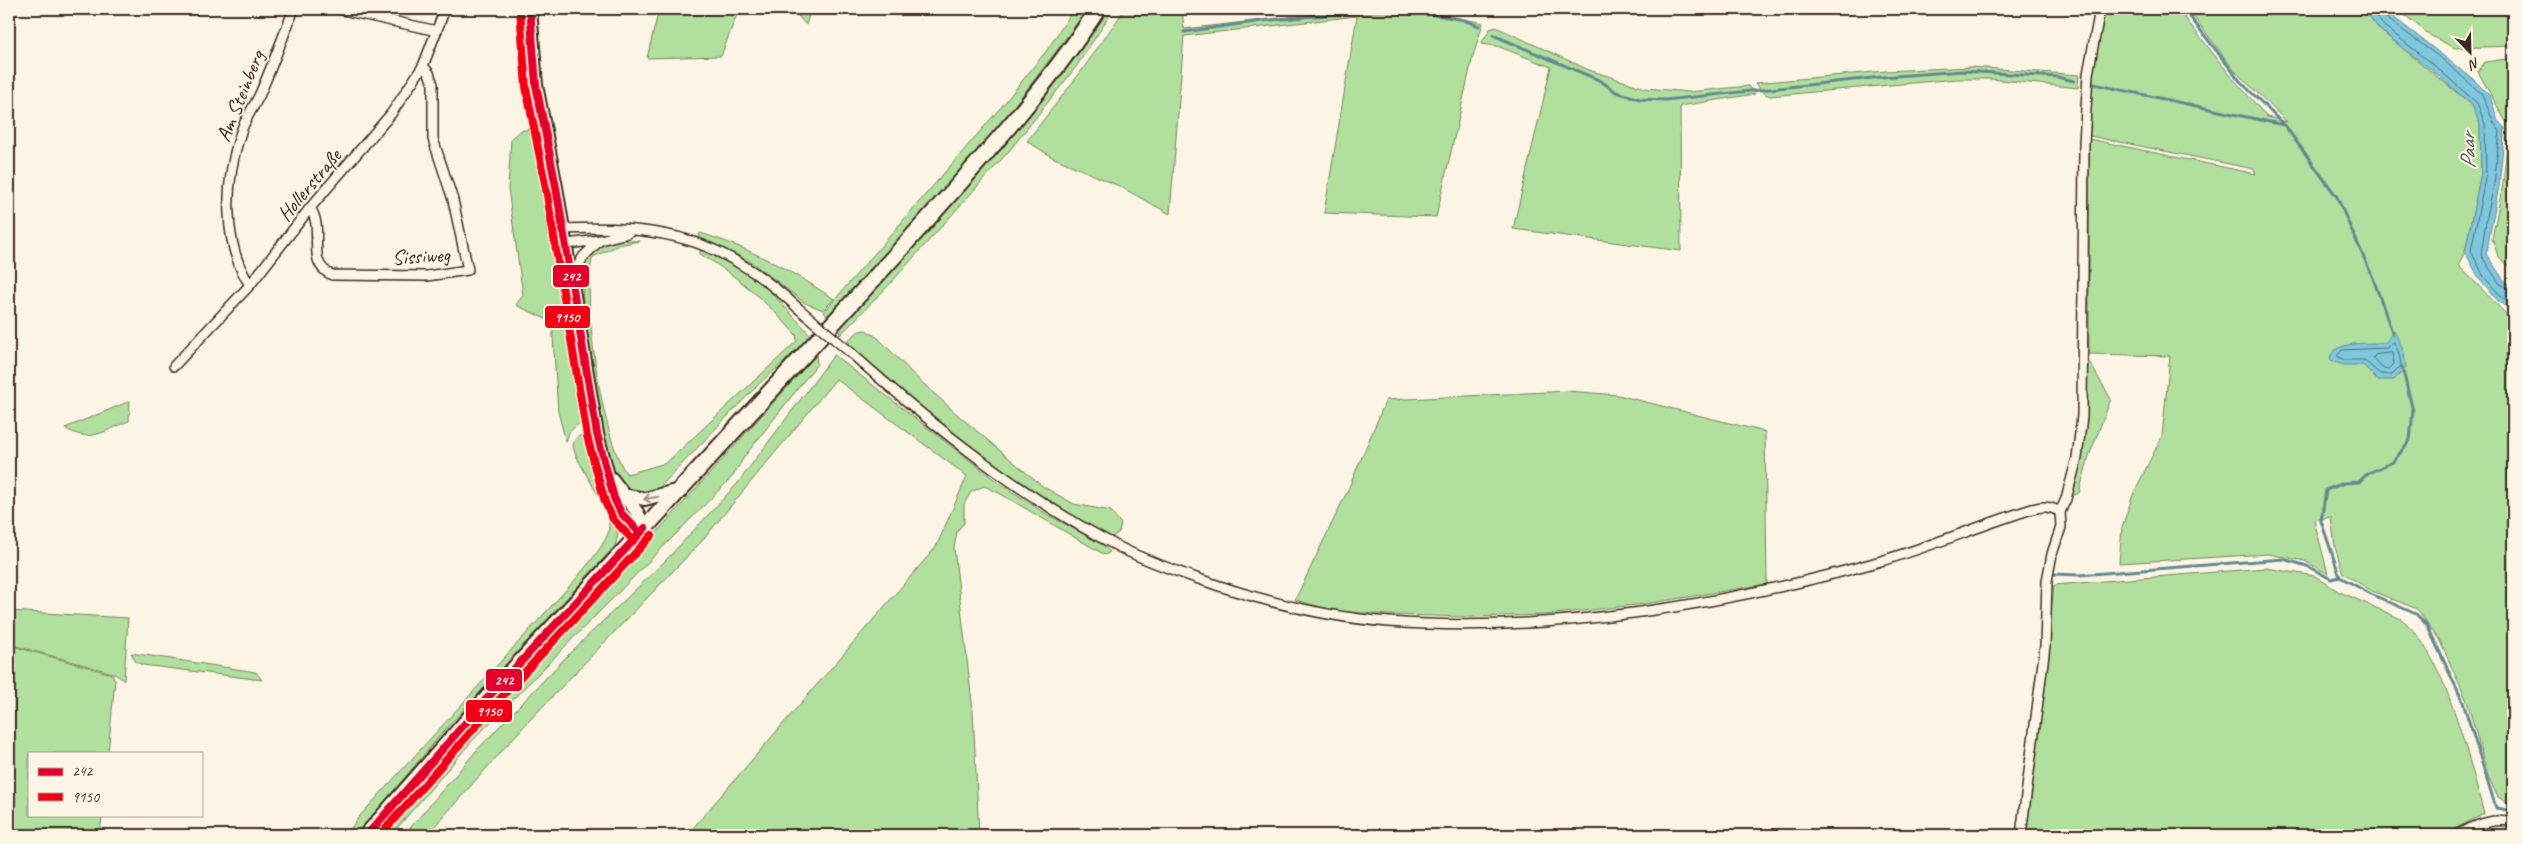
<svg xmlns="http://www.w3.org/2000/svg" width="2522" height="844" font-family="Caveat,sans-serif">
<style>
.green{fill:#b1df9e;stroke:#76845e}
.water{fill:#7ec8df;stroke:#638992}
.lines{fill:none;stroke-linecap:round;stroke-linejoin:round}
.shore{stroke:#56696b;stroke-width:1}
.stream{stroke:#638992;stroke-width:3}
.minor-casing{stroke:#3b2a1e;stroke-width:12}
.secondary-casing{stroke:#3b2a1e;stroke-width:16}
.primary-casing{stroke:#3b2a1e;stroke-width:19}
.trunk-casing{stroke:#3b2a1e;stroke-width:19}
.minor{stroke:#fcf5e5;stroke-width:9}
.secondary{stroke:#fcf5e5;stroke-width:12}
.primary{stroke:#fcf5e5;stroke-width:15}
.trunk{stroke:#fcf5e5;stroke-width:15}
.minor-bridge-casing{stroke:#3b2a1e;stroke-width:12;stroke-linecap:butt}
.minor-bridge{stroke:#fcf5e5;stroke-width:9}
.bus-1-casing{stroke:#fcf5e5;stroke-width:11}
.bus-2-casing{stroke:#fcf5e5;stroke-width:11}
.bus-1{stroke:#e4002b;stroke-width:8}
.bus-2{stroke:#f20015;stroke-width:8}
.oneway{stroke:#9c9082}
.labels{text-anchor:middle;stroke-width:4;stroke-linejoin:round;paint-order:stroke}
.street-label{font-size:21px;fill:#3b2a1e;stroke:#fcf5e5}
.water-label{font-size:22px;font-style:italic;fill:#4f5958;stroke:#fcf5e5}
.line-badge{stroke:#fcf5e5;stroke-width:2}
.badge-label{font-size:14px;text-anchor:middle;font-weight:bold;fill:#fff}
</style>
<rect width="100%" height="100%" fill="#fcf5e5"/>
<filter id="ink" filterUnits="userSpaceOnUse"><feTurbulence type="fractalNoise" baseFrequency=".02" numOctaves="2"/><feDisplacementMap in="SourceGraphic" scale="10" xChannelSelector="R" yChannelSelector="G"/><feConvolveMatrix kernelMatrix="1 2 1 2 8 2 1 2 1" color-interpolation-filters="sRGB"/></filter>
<g filter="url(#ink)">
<!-- green -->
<path class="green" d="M659 9H739L721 56 647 58Z
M792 9H811L806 25Z
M1074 9H1087C1009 118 922 221 828 317L824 312 1002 106 1047 50Z
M1106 9H1114L1076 67 1009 151 889 285 840 335 839 327 966 189Z
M1125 9H1182L1184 29 1358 9H1416L1483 23 1473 56 1436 217 1324 213 1357 16 1184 36 1170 214 1119 186 1052 157 1027 141 1080 73Z
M2104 9H2178L2230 75 2267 117 2287 122 2234 70 2188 9H2363L2380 30 2472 105 2480 124 2481 173 2465 252 2458 265 2513 321V804L2505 802 2497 796 2488 776 2467 701 2439 639 2417 609 2372 591 2343 573 2335 547 2331 517 2314 520 2328 574 2305 561 2268 554 2119 563 2122 527 2133 495 2162 436 2170 356 2089 354V139L2256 174 2254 169 2090 136V76Z
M2397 9H2513V46L2455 48 2431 36Z
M1496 27 1589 70 1645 88 1689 92 1748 86 1755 94 1680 106 1681 251 1513 229 1551 67 1497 46 1481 44 1490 29Z
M2513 58V270L2498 256 2492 239 2503 184 2509 127 2478 72 2485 62Z
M1971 67 2079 75 2078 88 1991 79H1956L1770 96 1765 94 1755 83 1885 71Z
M534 128 581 409V422L569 432 566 442 558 412 552 322 516 305 523 295 508 189 511 138 520 131Z
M700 233C748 247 792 271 834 299L823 310 805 303 751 262 699 237Z
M618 240 639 241 619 245 593 257C580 293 603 445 627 474L666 463 797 341 796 335C767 302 738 276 700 254V249L744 271 767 288 810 334C795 355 774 369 756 387 723 420 692 454 660 487L652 494 634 496 616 480 608 462C602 425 572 288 586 260 592 248 607 245 618 240Z
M866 330 878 338 915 376 959 416 1042 486 1074 504 1111 511 1121 524 1119 532 1113 537 1105 535 1060 509 1004 472 921 411 850 345 848 340 859 331Z
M816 355 817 364 744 457 733 476 472 741 391 835H374L648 542Z
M834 355 999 483 1045 513 1103 545 1110 552 1105 555 999 493 984 486 971 492 964 504V523L957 531 954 548 973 711 979 835H687L936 547 967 476 836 379 701 542 525 725 427 835H404L477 750 567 656 667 559 737 484Z
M2088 360 2111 399 2089 456 2079 493 2072 496C2083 449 2087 408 2088 360Z
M1568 391 1618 395 1765 432 1767 584 1645 604 1545 615 1472 617 1390 615 1336 611 1295 600 1347 492 1386 400Z
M130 401 129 421C104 431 89 444 65 428Z
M584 434 618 535 615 546 443 732 357 835H346L358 818 576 579C585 567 608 543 609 528 611 506 571 457 573 444 574 438 579 436 584 434Z
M2266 568 2315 576 2338 591 2401 619C2444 650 2470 763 2484 814L2442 835H2026L2054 585Z
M9 611 128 618 124 680 113 673 9 644Z
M9 645 112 674 115 680 108 753H29V815H102L100 835H9Z
M131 653 256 672 262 680 143 665 136 662Z"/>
<!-- water -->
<path class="water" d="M2363 9H2383L2473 79 2490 96 2498 121 2505 128 2499 186 2486 254 2503 279 2513 287V312L2498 301 2480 280 2465 252 2481 173 2480 124 2472 105 2433 71 2380 30Z
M2394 330 2404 352 2406 368 2394 380H2378L2363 365H2343L2331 360 2330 357C2339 339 2368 345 2386 342Z"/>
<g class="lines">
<!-- shore -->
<path class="shore" d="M2370 9 2384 26 2436 67 2477 103 2485 124 2486 173 2471 251 2484 277 2502 297 2513 306
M2380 9 2382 15 2442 59 2482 94 2494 123 2500 131 2494 185 2486 221 2481 255 2499 283 2513 291
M2394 342 2399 353 2401 366 2392 375 2380 374 2364 360H2344L2337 356 2342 350 2386 348Z
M2392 353 2394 364 2389 369 2382 368 2373 358 2375 355Z"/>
<!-- stream -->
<path class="stream" d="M1401 9 1464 20 1479 26
M2184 9 2240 81 2285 126 2337 197 2373 278 2393 335
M1184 32 1262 21 1393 9
M1493 35 1601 81 1616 92 1640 99 1665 100 1882 77 1963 71 2057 77 2074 81
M2094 84 2284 125
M2402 367 2413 411 2410 440 2393 462 2368 473 2359 482 2344 483 2326 490 2321 521 2340 577 2371 594 2416 614 2427 625 2463 702 2496 808 2513 811
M2053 574 2079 575 2283 559 2307 566 2331 579 2340 577"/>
<defs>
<path id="minor" d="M338 9 437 31
M310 208C326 230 304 263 332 275L427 276 468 270 453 200 433 139V84L429 73 423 66
M563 229C664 225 723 238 798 308
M566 244 600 240 628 233
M571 279 583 257 599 241
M250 285C222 244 225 181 240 135 244 120 254 107 260 94 272 66 283 37 294 9
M851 353C934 427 1020 496 1119 547 1144 560 1170 569 1196 578 1258 600 1323 617 1389 622 1549 634 1727 605 1881 561 1932 546 1981 525 2032 509 2043 506 2050 506 2060 512
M174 366 250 285 310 208 391 114 423 66 445 9
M2021 835 2045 646 2047 581 2052 554 2061 527 2060 512 2066 499 2077 458 2082 416 2084 143 2088 74 2100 9
M2456 835C2474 826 2493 817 2513 822"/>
<path id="secondary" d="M530 9 536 85 556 187 597 434 614 498 621 513 640 533
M612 479 637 512 645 528
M622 495 645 499 679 490"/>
<path id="primary" d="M367 835 491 694 645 528"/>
<path id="trunk" d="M645 528C738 425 834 324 926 221 987 153 1048 85 1098 9"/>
</defs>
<!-- minor casing -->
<use href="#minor" class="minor-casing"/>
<!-- secondary casing -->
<use href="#secondary" class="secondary-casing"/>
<!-- primary casing -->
<use href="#primary" class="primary-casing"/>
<!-- trunk casing -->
<use href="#trunk" class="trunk-casing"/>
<!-- minor -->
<use href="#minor" class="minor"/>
<!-- secondary -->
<use href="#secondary" class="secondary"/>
<!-- primary -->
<use href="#primary" class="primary"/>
<!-- trunk -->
<use href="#trunk" class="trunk"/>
<defs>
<path id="minor-bridge" d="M798 308 851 353"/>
</defs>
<!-- minor-bridge casing -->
<use href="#minor-bridge" class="minor-bridge-casing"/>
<!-- minor-bridge -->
<use href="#minor-bridge" class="minor-bridge"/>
<defs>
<path id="bus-1" d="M530 9 536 85 556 187 597 434 614 498 621 513 640 533
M367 835 491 694 645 528"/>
<path id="bus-2" d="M520 10 526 87 546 189 587 436 605 502 613 519 633 540
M380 835 498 701 652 535"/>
</defs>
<!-- bus-1 casing -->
<use href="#bus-1" class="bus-1-casing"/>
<!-- bus-2 casing -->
<use href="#bus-2" class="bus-2-casing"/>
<!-- bus-1 -->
<use href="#bus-1" class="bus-1"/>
<!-- bus-2 -->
<use href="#bus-2" class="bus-2"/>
</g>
<!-- one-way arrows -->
<defs><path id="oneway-shaft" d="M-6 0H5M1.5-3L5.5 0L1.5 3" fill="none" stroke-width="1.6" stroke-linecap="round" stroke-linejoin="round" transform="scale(1.25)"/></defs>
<use class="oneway" href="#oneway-shaft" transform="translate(651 498) rotate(170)"/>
</g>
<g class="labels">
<!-- street labels -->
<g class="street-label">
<text transform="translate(240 96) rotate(-68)" y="7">Am Steinberg</text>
<text transform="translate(309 185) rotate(-50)" y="7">Hollerstraße</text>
<text transform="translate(421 256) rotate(-3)" y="7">Sissiweg</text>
</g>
<!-- water labels -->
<g class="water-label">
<text transform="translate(2467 151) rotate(-91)" y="8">Paar</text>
</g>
</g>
<g class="line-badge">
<rect x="552" y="264" width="38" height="24" rx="5" fill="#e4002b"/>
<rect x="544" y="305" width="47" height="24" rx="5" fill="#f20015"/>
<rect x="485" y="668" width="38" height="24" rx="5" fill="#e4002b"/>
<rect x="465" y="699" width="48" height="24" rx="5" fill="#f20015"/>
</g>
<g class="badge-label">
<text x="571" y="281">242</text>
<text x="567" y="322">9150</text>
<text x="504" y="685">242</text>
<text x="489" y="716">9150</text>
</g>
<!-- margin -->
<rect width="2522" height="844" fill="none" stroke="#fcf5e5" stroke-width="30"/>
<rect x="15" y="15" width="2492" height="814" fill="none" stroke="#3b2a1e" stroke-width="2" filter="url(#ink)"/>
<!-- legend -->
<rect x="28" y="752" width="175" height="65" fill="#fcf5e5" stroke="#afa495"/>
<rect x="38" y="768" width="25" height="8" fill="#e4002b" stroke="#afa495"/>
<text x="72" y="776" font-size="15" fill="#3b2a1e">242</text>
<rect x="38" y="793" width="25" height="8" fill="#f20015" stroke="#afa495"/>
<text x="72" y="802" font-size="15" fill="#3b2a1e">9150</text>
<!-- north arrow -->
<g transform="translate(2470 52) rotate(157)" stroke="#fcf5e5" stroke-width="4" paint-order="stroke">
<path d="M0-4L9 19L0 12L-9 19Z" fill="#3b2a1e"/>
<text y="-8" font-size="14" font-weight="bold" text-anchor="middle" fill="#3b2a1e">N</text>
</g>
</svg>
